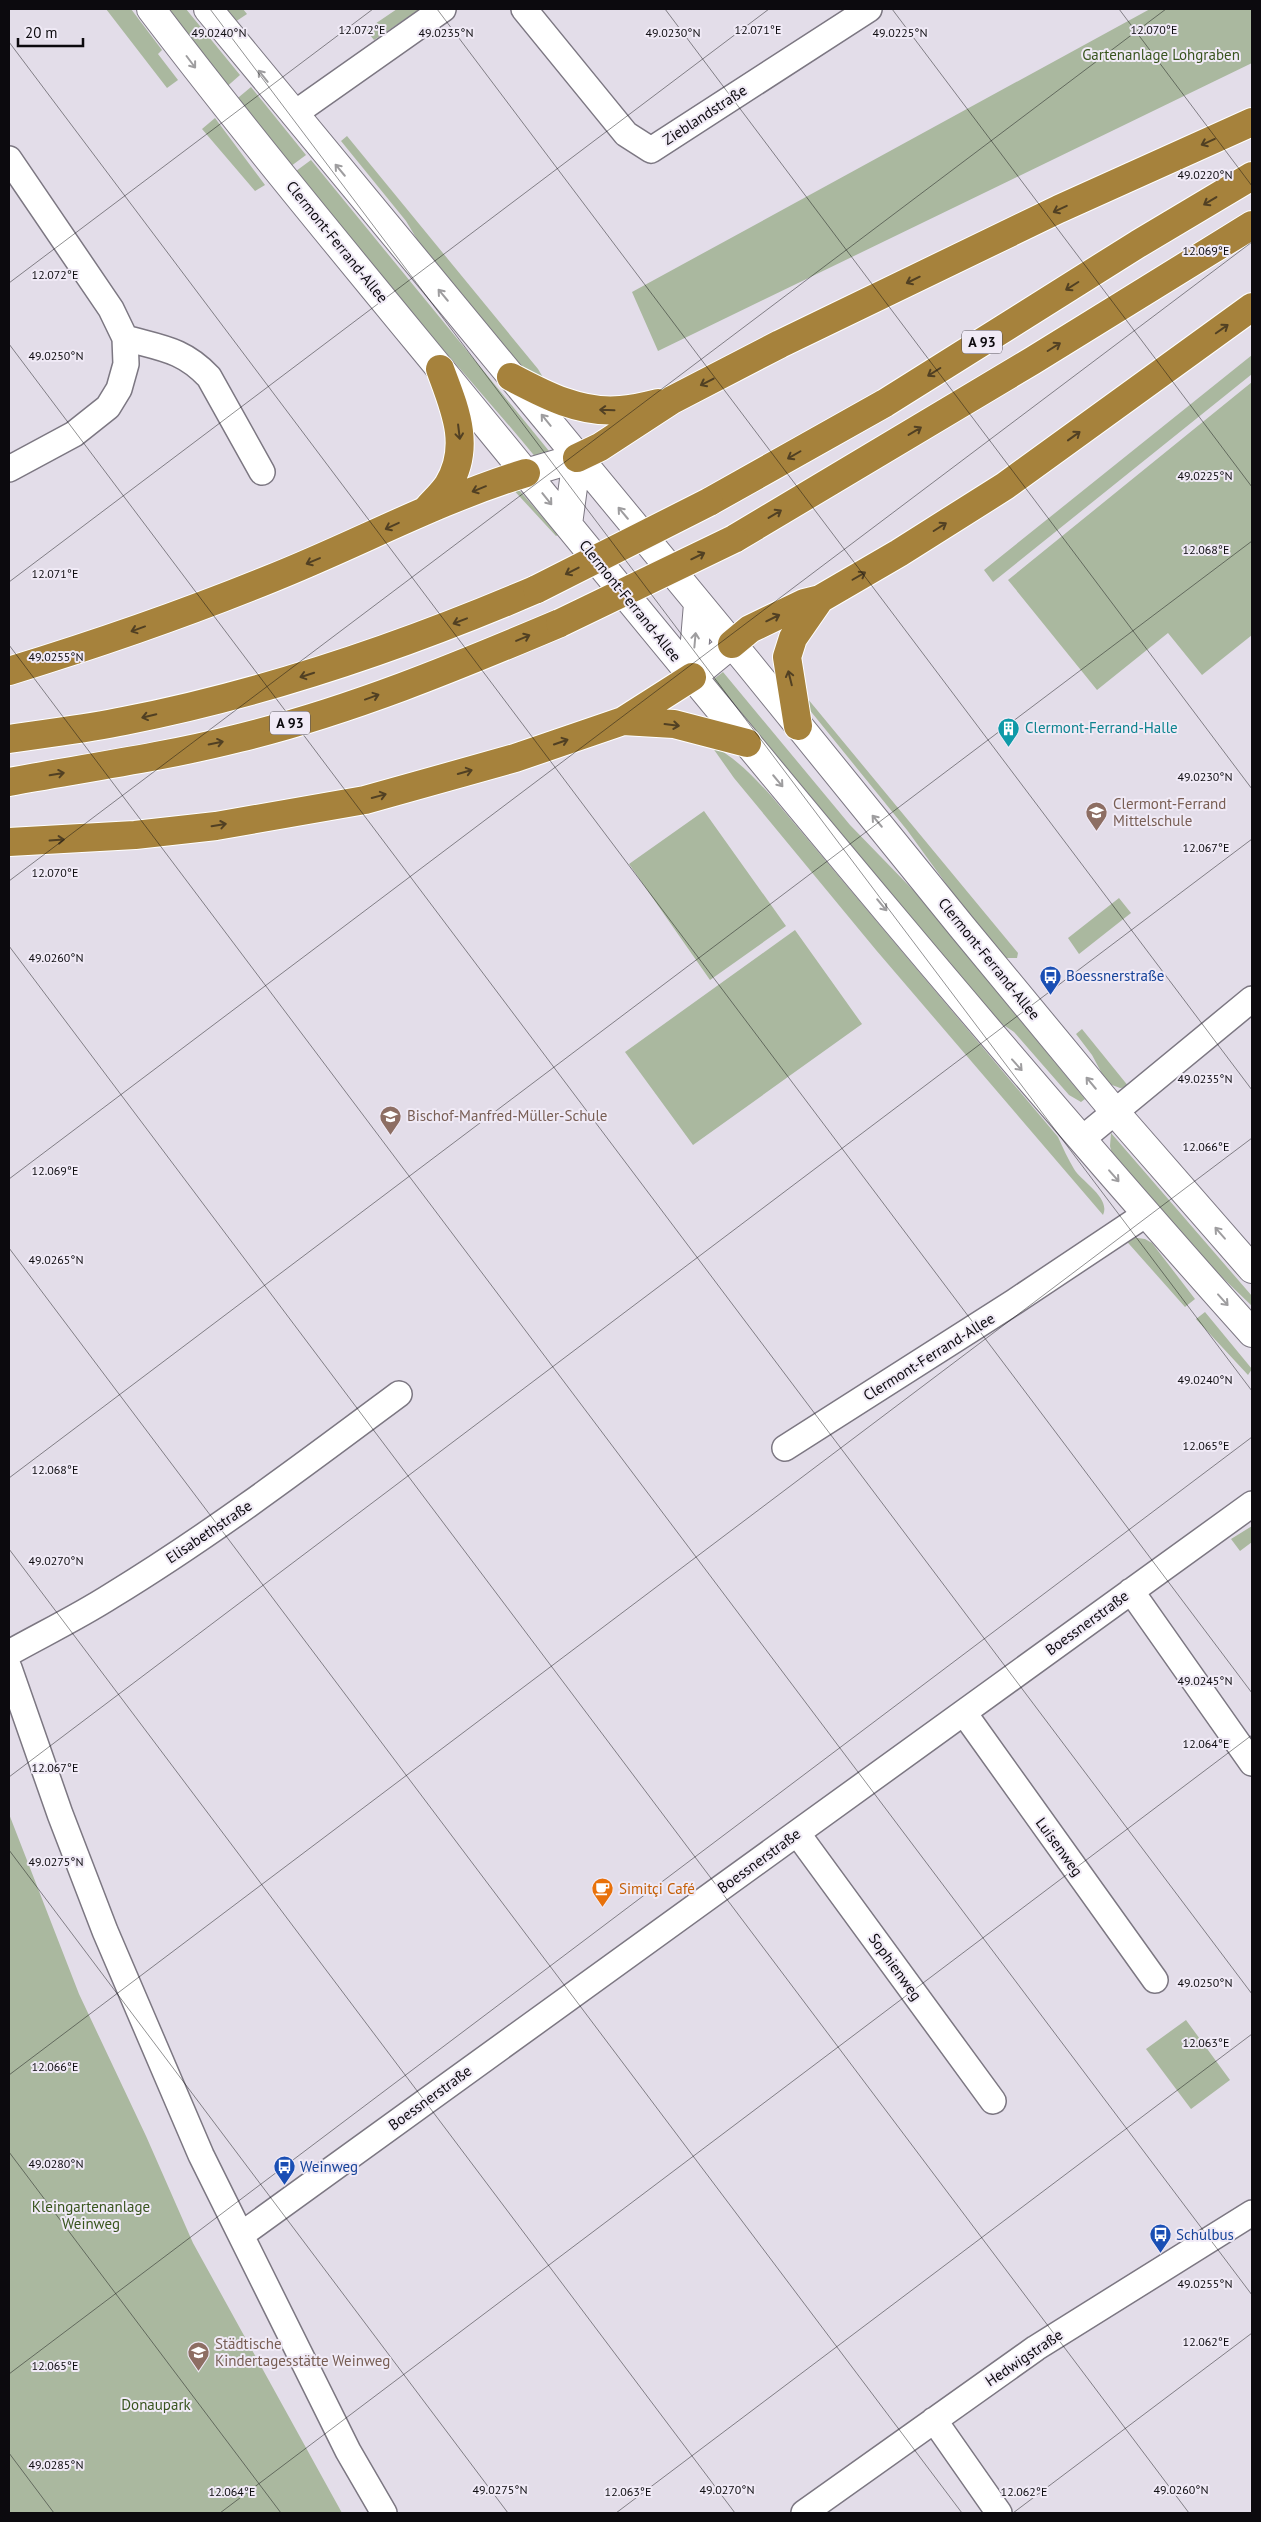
<svg xmlns="http://www.w3.org/2000/svg" width="1261" height="2522" font-family="'PT Sans',sans-serif">
<style>
.green{fill:#aab89f}
.lines{fill:none;stroke-linecap:round;stroke-linejoin:round}
.minor-casing{stroke:#7c7782;stroke-width:28}
.tertiary-casing{stroke:#7c7782;stroke-width:30}
.motorway-casing{stroke:#fff;stroke-width:30}
.minor{stroke:#fff;stroke-width:25}
.tertiary{stroke:#fff;stroke-width:28}
.motorway{stroke:#a6823c;stroke-width:28}
.motorway-bridge-casing{stroke:#fff;stroke-width:30;stroke-linecap:butt}
.motorway-bridge{stroke:#a6823c;stroke-width:28}
.oneway{stroke:#9e9d9f}
.oneway2{stroke:#514023}
.ticks{fill:none;stroke:#0c0a0e;stroke-width:1;stroke-opacity:0.45}
.labels{text-anchor:middle;stroke-width:4;stroke-linejoin:round;paint-order:stroke}
.shield{fill:#f0eaf6;stroke:#504d54;stroke-width:1}
.shield-label{font-size:14px;font-weight:bold;fill:#0c0a0e}
.park-label{font-size:15px;fill:#38541d;stroke:#f0eaf6}
.street-label{font-size:15px;fill:#0c0a0e;stroke:#f0eaf6}
.culture-label{font-size:15px;fill:#0d838f;stroke:#f0eaf6;text-anchor:start}
.education-label{font-size:15px;fill:#785e54;stroke:#f0eaf6;text-anchor:start}
.transit-label{font-size:15px;fill:#164399;stroke:#f0eaf6;text-anchor:start}
.food-label{font-size:15px;fill:#c56008;stroke:#f0eaf6;text-anchor:start}
.ticks-label{font-size:12px;text-anchor:middle;fill:#0c0a0e;stroke:#f0eaf6;stroke-width:4;stroke-linejoin:round;paint-order:stroke}
</style>
<rect width="100%" height="100%" fill="#e3dde9"/>
<!-- green -->
<path class="green" d="M106 9H131L162 50 158 54 178 80 167 88Z
M161 9H186L240 75 223 90Z
M224 9H243L247 14 235 22Z
M397 9H420L374 40 366 30Z
M1150 9H1252V63L658 351 632 292Z
M251 87 306 155 287 169 233 102Z
M215 118 265 185 255 191 202 129Z
M347 136 538 369 550 389 515 364 427 256 406 221 341 141Z
M311 160 549 451V457L537 459C457 362 371 271 292 174Z
M1252 355V374L993 582 984 570Z
M1252 382V635L1202 675 1168 633 1097 690 1008 580Z
M509 485 520 491 558 535 556 536Z
M723 672 850 825 914 891 1085 1099 1081 1102 1069 1095 1014 1032 983 1011 710 682Z
M798 687 1018 953 1017 958H1000L907 830 804 703Z
M710 744C736 758 753 776 773 798L1058 1137C1063 1148 1068 1159 1074 1169 1082 1182 1111 1198 1103 1215L876 950 734 778Z
M704 811 786 926 710 980 629 864Z
M1119 898 1131 913 1079 954 1068 938Z
M795 930 862 1024 693 1145 625 1052Z
M1082 1029 1129 1087 1120 1088 1107 1083 1092 1055 1076 1034Z
M1111 1133 1252 1296V1306L1175 1232 1113 1158 1110 1146Z
M1122 1236 1145 1239 1152 1243 1195 1299 1185 1307Z
M1205 1312 1252 1369 1248 1375 1196 1319Z
M1252 1526V1542L1240 1551 1231 1539Z
M9 1814 79 1994 146 2136 193 2243 342 2513H9Z
M1186 2020 1230 2080 1191 2109 1146 2049Z"/>
<g class="lines">
<defs>
<path id="minor" d="M524 9 626 134 651 150 869 9
M294 114 443 9
M9 159 111 309 125 338 126 364 119 389 108 407 74 434 9 469
M125 338C160 348 183 349 209 377L262 472
M1082 1139 1252 999
M785 1448 1014 1302 1146 1214
M1131 1591 1252 1763
M9 1653C43 1634 78 1617 111 1596 211 1535 305 1464 399 1394
M9 1668 60 1814 105 1931 201 2155 348 2451 384 2513
M964 1713 1155 1980
M797 1833 993 2101
M241 2235 1252 1504
M934 2420 999 2513
M804 2513 1036 2348 1252 2213"/>
<path id="tertiary" d="M151 9C275 172 408 328 537 487 771 773 1006 1058 1252 1333
M208 9 748 663 962 927 1115 1112 1252 1269
M526 473 577 458
M568 524 577 458
M692 677 698 604
M692 677 732 644"/>
<path id="motorway" d="M511 377C545 395 581 414 621 410 633 409 646 406 658 403
M577 458 600 447 672 400 780 344 1059 209 1252 122
M709 502 885 403 1138 244 1252 176
M427 509C434 501 442 494 448 485 472 446 454 407 440 369
M734 539 1032 361 1252 225
M732 644 750 629 804 603 820 599 899 553 1005 486 1252 307
M9 671C97 644 184 614 270 579 356 545 437 500 526 473
M623 721 674 724 747 743
M798 726 787 657 793 638 820 599
M9 739C47 733 86 729 124 721 267 693 404 646 537 589
M9 782C86 768 164 757 239 738 350 711 456 667 560 623
M9 842 135 835 216 826 365 800 515 758 623 721 692 677"/>
</defs>
<!-- minor casing -->
<use href="#minor" class="minor-casing"/>
<!-- tertiary casing -->
<use href="#tertiary" class="tertiary-casing"/>
<!-- motorway casing -->
<use href="#motorway" class="motorway-casing"/>
<!-- minor -->
<use href="#minor" class="minor"/>
<!-- tertiary -->
<use href="#tertiary" class="tertiary"/>
<!-- motorway -->
<use href="#motorway" class="motorway"/>
<defs>
<path id="motorway-bridge" d="M537 589 709 502
M560 623 734 539"/>
</defs>
<!-- motorway-bridge casing -->
<use href="#motorway-bridge" class="motorway-bridge-casing"/>
<!-- motorway-bridge -->
<use href="#motorway-bridge" class="motorway-bridge"/>
</g>
<!-- one-way arrows -->
<defs><path id="oneway-shaft" d="M-6 0H5M1.5-3L5.5 0L1.5 3" fill="none" stroke-width="1.6" stroke-linecap="round" stroke-linejoin="round" transform="scale(1.25)"/></defs>
<g class="oneway">
<use href="#oneway-shaft" transform="translate(191 62) rotate(53)"/>
<use href="#oneway-shaft" transform="translate(263 76) rotate(-129)"/>
<use href="#oneway-shaft" transform="translate(340 170) rotate(-130)"/>
<use href="#oneway-shaft" transform="translate(443 295) rotate(-130)"/>
<use href="#oneway-shaft" transform="translate(546 420) rotate(-129)"/>
<use href="#oneway-shaft" transform="translate(547 499) rotate(51)"/>
<use href="#oneway-shaft" transform="translate(623 513) rotate(-130)"/>
<use href="#oneway-shaft" transform="translate(695 640) rotate(-85)"/>
<use href="#oneway-shaft" transform="translate(778 781) rotate(50)"/>
<use href="#oneway-shaft" transform="translate(877 821) rotate(-130)"/>
<use href="#oneway-shaft" transform="translate(882 905) rotate(50)"/>
<use href="#oneway-shaft" transform="translate(1017 1065) rotate(48)"/>
<use href="#oneway-shaft" transform="translate(1091 1083) rotate(-130)"/>
<use href="#oneway-shaft" transform="translate(1114 1176) rotate(49)"/>
<use href="#oneway-shaft" transform="translate(1220 1233) rotate(-131)"/>
<use href="#oneway-shaft" transform="translate(1223 1300) rotate(48)"/>
</g>
<g class="oneway2">
<use href="#oneway-shaft" transform="translate(1208 142) rotate(156)"/>
<use href="#oneway-shaft" transform="translate(1210 201) rotate(149)"/>
<use href="#oneway-shaft" transform="translate(1060 209) rotate(155)"/>
<use href="#oneway-shaft" transform="translate(913 280) rotate(154)"/>
<use href="#oneway-shaft" transform="translate(1072 286) rotate(148)"/>
<use href="#oneway-shaft" transform="translate(1222 329) rotate(-35)"/>
<use href="#oneway-shaft" transform="translate(1054 347) rotate(-32)"/>
<use href="#oneway-shaft" transform="translate(934 372) rotate(148)"/>
<use href="#oneway-shaft" transform="translate(707 382) rotate(153)"/>
<use href="#oneway-shaft" transform="translate(607 410) rotate(-178)"/>
<use href="#oneway-shaft" transform="translate(915 431) rotate(-31)"/>
<use href="#oneway-shaft" transform="translate(459 432) rotate(83)"/>
<use href="#oneway-shaft" transform="translate(1074 436) rotate(-36)"/>
<use href="#oneway-shaft" transform="translate(794 455) rotate(150)"/>
<use href="#oneway-shaft" transform="translate(479 489) rotate(158)"/>
<use href="#oneway-shaft" transform="translate(775 514) rotate(-31)"/>
<use href="#oneway-shaft" transform="translate(392 526) rotate(155)"/>
<use href="#oneway-shaft" transform="translate(940 527) rotate(-32)"/>
<use href="#oneway-shaft" transform="translate(698 556) rotate(-26)"/>
<use href="#oneway-shaft" transform="translate(313 561) rotate(157)"/>
<use href="#oneway-shaft" transform="translate(572 571) rotate(153)"/>
<use href="#oneway-shaft" transform="translate(859 576) rotate(-30)"/>
<use href="#oneway-shaft" transform="translate(773 618) rotate(-26)"/>
<use href="#oneway-shaft" transform="translate(460 621) rotate(159)"/>
<use href="#oneway-shaft" transform="translate(138 629) rotate(160)"/>
<use href="#oneway-shaft" transform="translate(523 638) rotate(-23)"/>
<use href="#oneway-shaft" transform="translate(307 675) rotate(162)"/>
<use href="#oneway-shaft" transform="translate(790 678) rotate(-104)"/>
<use href="#oneway-shaft" transform="translate(372 697) rotate(-20)"/>
<use href="#oneway-shaft" transform="translate(149 716) rotate(167)"/>
<use href="#oneway-shaft" transform="translate(672 725) rotate(7)"/>
<use href="#oneway-shaft" transform="translate(561 742) rotate(-19)"/>
<use href="#oneway-shaft" transform="translate(216 743) rotate(-12)"/>
<use href="#oneway-shaft" transform="translate(465 772) rotate(-16)"/>
<use href="#oneway-shaft" transform="translate(57 774) rotate(-10)"/>
<use href="#oneway-shaft" transform="translate(379 796) rotate(-15)"/>
<use href="#oneway-shaft" transform="translate(219 825) rotate(-9)"/>
<use href="#oneway-shaft" transform="translate(57 840) rotate(-4)"/>
</g>
<!-- ticks -->
<path class="ticks" d="M210 9 1252 1391M437 9 1252 1090M665 9 1252 789M892 9 1252 487M1119 9 1252 186M9 42 1252 1693M9 283 373 9M9 344 1252 1994M9 582 769 9M9 645 1252 2295M9 881 1166 9M9 946 1189 2513M9 1179 1252 242M9 1248 962 2513M9 1478 1252 541M9 1549 735 2513M9 1777 1252 839M9 1850 508 2513M9 2075 1252 1138M9 2152 281 2513M9 2374 1252 1437M9 2453 54 2513M220 2513 1252 1735M616 2513 1252 2034M1013 2513 1252 2333"/>
<!-- icons -->
<defs>
<symbol id="building-pin" viewBox="-11 -11 22 30"><path d="M0 17L-7.5 6A9.5 9.5 0 1 1 7.5 6Z" fill="#0f9aa8" stroke="#f0eaf6"/><path d="M-4-6H4V6H1V3H-1V6H-4ZM-2.5-4.3h1.7v1.8h-1.7ZM.8-4.3h1.7v1.8H.8ZM-2.5-1h1.7V.8h-1.7ZM.8-1h1.7V.8H.8Z" fill="#fff"/></symbol>
<symbol id="school-pin" viewBox="-11 -11 22 30"><path d="M0 17L-7.5 6A9.5 9.5 0 1 1 7.5 6Z" fill="#8d6e63" stroke="#f0eaf6"/><path d="M0-5L7-2L0 1L-7-2ZM-4 1L0 2.5L4 1V4Q0 6-4 4Z" fill="#fff"/></symbol>
<symbol id="bus-pin" viewBox="-11 -11 22 30"><path d="M0 17L-7.5 6A9.5 9.5 0 1 1 7.5 6Z" fill="#1a4fb4" stroke="#f0eaf6"/><path d="M-5-6H5V4H4V6H2V4H-2V6H-4V4H-5ZM-3.5-4V0h7V-4ZM-3.5 1.2v1.5H-2V1.2ZM2 1.2v1.5H3.5V1.2Z" fill="#fff"/></symbol>
<symbol id="cafe-pin" viewBox="-11 -11 22 30"><path d="M0 17L-7.5 6A9.5 9.5 0 1 1 7.5 6Z" fill="#e8710a" stroke="#f0eaf6"/><path d="M-5.5-4.5H6V0H3Q3 3.5 0 3.5H-2.5Q-5.5 3.5-5.5 0ZM3-3.2v2h1.7v-2ZM-6 4.5H4V6H-6Z" fill="#fff"/></symbol>
</defs>
<g fill-rule="evenodd">
<use href="#building-pin" x="996" y="716" width="25" height="34"/>
<use href="#school-pin" x="1084" y="800" width="25" height="34"/>
<use href="#bus-pin" x="1038" y="964" width="25" height="34"/>
<use href="#school-pin" x="378" y="1104" width="25" height="34"/>
<use href="#cafe-pin" x="590" y="1876" width="25" height="34"/>
<use href="#bus-pin" x="272" y="2154" width="25" height="34"/>
<use href="#bus-pin" x="1148" y="2222" width="25" height="34"/>
<use href="#school-pin" x="186" y="2340" width="25" height="34"/>
</g>
<g class="labels">
<!-- shield labels -->
<g class="shield">
<rect x="962" y="330.5" width="40" height="23" rx="4"/>
<rect x="270" y="711.5" width="40" height="23" rx="4"/>
</g>
<g class="shield-label">
<text x="982" y="347">A 93</text>
<text x="290" y="728">A 93</text>
</g>
<!-- park labels -->
<g class="park-label">
<text x="1161" y="60">Gartenanlage Lohgraben</text>
<text x="91" y="2212">Kleingartenanlage<tspan x="91" dy="17">Weinweg</tspan></text>
<text x="156" y="2410">Donaupark</text>
</g>
<!-- street labels -->
<g class="street-label">
<text transform="translate(705 115) rotate(-33)" y="5">Zieblandstraße</text>
<text transform="translate(337 242) rotate(51)" y="5">Clermont-Ferrand-Allee</text>
<text transform="translate(630 601) rotate(51)" y="5">Clermont-Ferrand-Allee</text>
<text transform="translate(989 959) rotate(51)" y="5">Clermont-Ferrand-Allee</text>
<text transform="translate(929 1357) rotate(-32)" y="5">Clermont-Ferrand-Allee</text>
<text transform="translate(209 1532) rotate(-34)" y="5">Elisabethstraße</text>
<text transform="translate(1087 1623) rotate(-36)" y="5">Boessnerstraße</text>
<text transform="translate(1059 1847) rotate(54)" y="5">Luisenweg</text>
<text transform="translate(759 1861) rotate(-36)" y="5">Boessnerstraße</text>
<text transform="translate(895 1967) rotate(54)" y="5">Sophienweg</text>
<text transform="translate(430 2098) rotate(-36)" y="5">Boessnerstraße</text>
<text transform="translate(1024 2358) rotate(-34)" y="5">Hedwigstraße</text>
</g>
<!-- culture labels -->
<g class="culture-label">
<text x="1025" y="733">Clermont-Ferrand-Halle</text>
</g>
<!-- education labels -->
<g class="education-label">
<text x="1113" y="809">Clermont-Ferrand<tspan x="1113" dy="17">Mittelschule</tspan></text>
<text x="407" y="1121">Bischof-Manfred-Müller-Schule</text>
<text x="215" y="2349">Städtische<tspan x="215" dy="17">Kindertagesstätte Weinweg</tspan></text>
</g>
<!-- transit labels -->
<g class="transit-label">
<text x="1066" y="981">Boessnerstraße</text>
<text x="300" y="2172">Weinweg</text>
<text x="1176" y="2240">Schulbus</text>
</g>
<!-- food labels -->
<g class="food-label">
<text x="619" y="1894">Simitçi Café</text>
</g>
</g>
<g class="ticks-label">
<text x="362" y="34">12.072°E</text>
<text x="758" y="34">12.071°E</text>
<text x="1154" y="34">12.070°E</text>
<text x="219" y="37">49.0240°N</text>
<text x="446" y="37">49.0235°N</text>
<text x="673" y="37">49.0230°N</text>
<text x="900" y="37">49.0225°N</text>
<text x="1205" y="179">49.0220°N</text>
<text x="1206" y="255">12.069°E</text>
<text x="55" y="279">12.072°E</text>
<text x="56" y="360">49.0250°N</text>
<text x="1205" y="480">49.0225°N</text>
<text x="1206" y="554">12.068°E</text>
<text x="55" y="578">12.071°E</text>
<text x="56" y="661">49.0255°N</text>
<text x="1205" y="781">49.0230°N</text>
<text x="1206" y="852">12.067°E</text>
<text x="55" y="877">12.070°E</text>
<text x="56" y="962">49.0260°N</text>
<text x="1205" y="1083">49.0235°N</text>
<text x="1206" y="1151">12.066°E</text>
<text x="55" y="1175">12.069°E</text>
<text x="56" y="1264">49.0265°N</text>
<text x="1205" y="1384">49.0240°N</text>
<text x="1206" y="1450">12.065°E</text>
<text x="55" y="1474">12.068°E</text>
<text x="56" y="1565">49.0270°N</text>
<text x="1205" y="1685">49.0245°N</text>
<text x="1206" y="1748">12.064°E</text>
<text x="55" y="1772">12.067°E</text>
<text x="56" y="1866">49.0275°N</text>
<text x="1205" y="1987">49.0250°N</text>
<text x="1206" y="2047">12.063°E</text>
<text x="55" y="2071">12.066°E</text>
<text x="56" y="2168">49.0280°N</text>
<text x="1205" y="2288">49.0255°N</text>
<text x="1206" y="2346">12.062°E</text>
<text x="55" y="2370">12.065°E</text>
<text x="56" y="2469">49.0285°N</text>
<text x="500" y="2494">49.0275°N</text>
<text x="727" y="2494">49.0270°N</text>
<text x="1181" y="2494">49.0260°N</text>
<text x="232" y="2496">12.064°E</text>
<text x="628" y="2496">12.063°E</text>
<text x="1024" y="2496">12.062°E</text>
</g>
<!-- border -->
<rect width="1261" height="2522" fill="none" stroke="#0c0a0e" stroke-width="20"/>
<!-- scale -->
<path d="M18 38v8h65v-8" fill="none" stroke="#0c0a0e" stroke-width="2.5"/>
<text x="25" y="38" font-size="15" fill="#0c0a0e" stroke="#f0eaf6" stroke-width="4" paint-order="stroke">20 m</text>
</svg>
